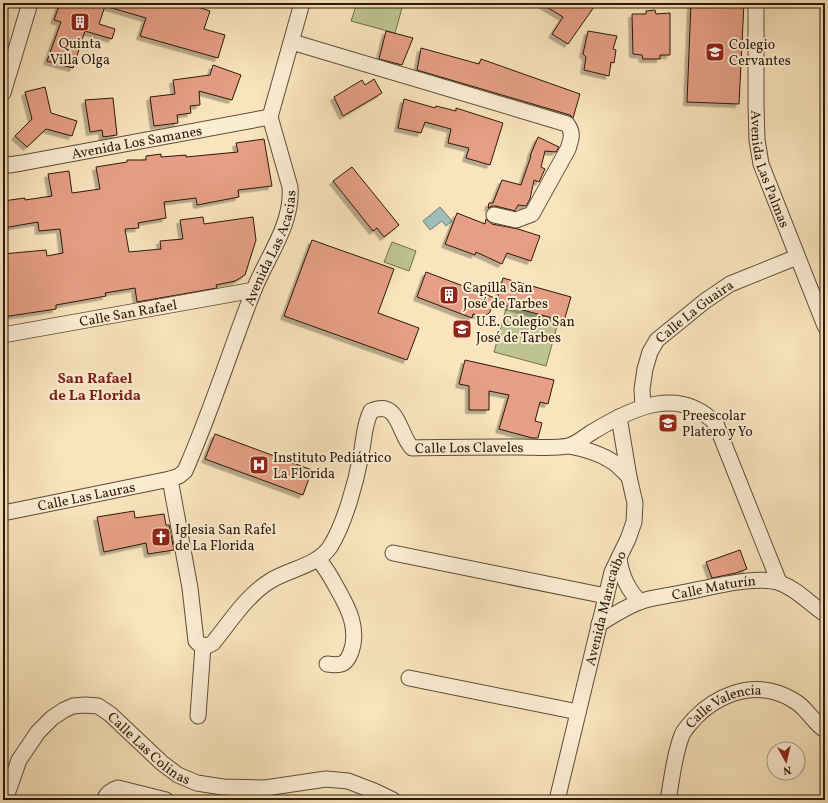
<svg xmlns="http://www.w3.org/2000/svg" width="828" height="803" font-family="Vollkorn,serif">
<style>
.green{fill:#bec491;stroke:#746e4c}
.water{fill:#9fbeb8;stroke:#707c72}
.building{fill:#e69f86;stroke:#2a1908;filter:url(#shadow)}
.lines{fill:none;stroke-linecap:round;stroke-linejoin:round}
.minor-casing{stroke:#5e4c35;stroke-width:17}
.minor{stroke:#fbedd4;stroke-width:15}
.labels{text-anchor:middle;stroke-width:4;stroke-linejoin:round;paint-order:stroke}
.poi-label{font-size:14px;fill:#2a1908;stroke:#fbedd4;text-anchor:start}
.street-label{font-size:14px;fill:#2a1908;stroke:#fbedd4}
.neighbourhood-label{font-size:15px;font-weight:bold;fill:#7a1f14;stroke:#fbedd4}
</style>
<defs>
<filter id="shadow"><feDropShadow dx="-3.5" dy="3.5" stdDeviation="0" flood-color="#0004"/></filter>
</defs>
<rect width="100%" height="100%" fill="#f9e4bd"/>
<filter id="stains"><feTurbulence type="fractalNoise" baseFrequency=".005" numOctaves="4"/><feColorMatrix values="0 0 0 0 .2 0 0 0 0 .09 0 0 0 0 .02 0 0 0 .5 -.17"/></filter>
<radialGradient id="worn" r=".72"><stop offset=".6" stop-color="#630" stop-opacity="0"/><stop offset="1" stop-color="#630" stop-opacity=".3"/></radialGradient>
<!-- green -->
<path class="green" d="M357 3H386L402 8 395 33 351 21Z
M392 242 416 251 409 271 384 262Z
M509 298 561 312 546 366 494 352Z"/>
<!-- water -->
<path class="water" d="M440 207 452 221 446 226 442 221 430 230 423 221Z"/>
<!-- building -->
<path class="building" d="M60 3H186L210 11 204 29 225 35 218 58 140 36 146 18 105 6 99 24 115 29 112 39 85 31 73 68 47 61 61 22 54 20Z
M540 3H587L594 7 568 44 552 34 563 17Z
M691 3H744L739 104 687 102Z
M655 10 656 14 670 13V55H660V59H643L642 55 633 54 632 14H646V11Z
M386 31 413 38 402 65 379 59Z
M588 31 617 36 613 49 616 50 614 63 611 62 609 76 584 70 586 57 583 54Z
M421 48 479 64 481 59 580 94 573 118 570 115 417 70Z
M213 65 241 75 232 100 199 91 200 105 190 106 191 113 177 115 178 123 154 126 150 97 175 94 173 80 210 75Z
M374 79 382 93 343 116 334 97 362 80 365 85Z
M45 87 51 113 77 121 72 136 46 129 27 147 15 136 32 119 25 92Z
M113 98 117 135 103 137 102 130 90 132 85 100Z
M404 99 435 108 436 106 456 111V108L503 123 490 165 466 158 469 148 448 143 451 129 425 122 421 133 398 128Z
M538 137 559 147 556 152 545 151 541 167 545 169 539 182 534 180 530 199 526 206 518 205 515 211 496 206H492L488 208 489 203H493L502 180 521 185 531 156H530Z
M264 139 272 186 238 190 239 197 197 205 196 198 164 202 166 218 138 223 139 228 125 229 129 252 161 249 160 241 183 239 180 220 203 217 204 224 253 217 256 240 245 275 235 281 216 285 217 288 137 302 135 288 105 293 106 296 56 305V309L3 317V254L46 250 47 256 63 253 60 229 39 231 38 222 3 228V201L25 198V200L52 196 48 174 69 171 72 193 100 189 96 167 127 162V160H146V156L161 154V157L186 155V157L238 152 236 143Z
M352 167 399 225 384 237 377 228 373 231 333 181Z
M457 213 485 224 486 219 492 224 518 229 540 236 531 261 507 253 502 264 476 252 475 255 445 244Z
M312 240 394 269 378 313 419 328 407 360 284 316Z
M426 272 495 298 490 312 488 314 482 316 473 314 472 318 417 297Z
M503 278 571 297 564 321 496 303Z
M465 360 554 380 548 404 540 402 535 421 542 423 538 438H532L499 429 509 395 489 391V410H469V386L459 384Z
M215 434 312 470 303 495 205 459Z
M134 511 135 518 164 514 166 525H169L174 550 148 554 146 543 104 552 97 517Z
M740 550 747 569 736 573 712 578 706 562Z"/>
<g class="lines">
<defs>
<g id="minor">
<path id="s1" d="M756 3V105L757 140 761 164 825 326"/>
<path d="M292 42 567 124C574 133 571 139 568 149L532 214 516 220 494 215"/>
<path d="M3 93 30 3"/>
<path id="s2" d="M3 163 9 165 22 163 270 117"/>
<path id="s3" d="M3 335 254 290"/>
<path id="s4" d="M643 407 642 389 645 369 650 352 657 340 705 301 730 284 797 257"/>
<path d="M569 446C585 449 600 453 613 462 619 466 624 472 629 477"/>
<path id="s5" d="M170 479 190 588 196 641 199 644 207 646 213 643C230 622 246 596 270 581 289 569 317 566 330 547 345 523 356 482 361 455 364 440 364 424 371 411 399 399 398 433 412 448 448 447 483 447 519 447 535 447 552 449 568 446 575 445 587 435 594 431 632 408 679 385 716 424L779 582"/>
<path id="s6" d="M3 513 170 479 179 476 185 471C211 412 230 351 253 292 266 258 293 225 290 187L270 117 302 3"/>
<path d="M393 553 606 596"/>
<path d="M619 558C621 575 628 590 640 602"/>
<path d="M318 559C327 569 332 579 338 590 349 609 359 630 351 652 346 665 341 666 327 664"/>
<path id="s7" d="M599 624C612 616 624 608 639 602 652 597 667 596 681 593 705 589 757 574 780 583 797 589 810 604 825 614"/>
<path d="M409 678 578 712"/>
<path d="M198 716 203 646"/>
<path id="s8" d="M5 800 19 760 38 732 52 718 64 710 73 706 85 705 98 706 110 714 162 763 178 775 197 783 223 787 265 788 326 779 348 781 374 791 393 800"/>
<path d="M104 800C107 793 111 790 118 788L166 800"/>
<path d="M235 800 259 790"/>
<path id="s9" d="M557 800 612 572 628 539 634 522 635 503 629 477 619 417"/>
<path id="s10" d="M668 800C672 779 674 755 682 735 685 728 691 723 695 718 716 696 748 683 778 693 787 696 800 703 806 711 813 718 817 725 825 730"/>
</g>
</defs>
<!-- minor casing -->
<use href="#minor" class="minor-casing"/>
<!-- minor -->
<use href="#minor" class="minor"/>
</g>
<!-- icons -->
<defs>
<symbol id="building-square" viewBox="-11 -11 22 22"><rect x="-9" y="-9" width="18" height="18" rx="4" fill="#8f2418" stroke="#fbedd4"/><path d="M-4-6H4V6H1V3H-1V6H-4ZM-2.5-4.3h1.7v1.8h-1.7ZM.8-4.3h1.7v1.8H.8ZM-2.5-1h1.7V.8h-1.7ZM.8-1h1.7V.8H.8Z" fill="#fff"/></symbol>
<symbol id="school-square" viewBox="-11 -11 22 22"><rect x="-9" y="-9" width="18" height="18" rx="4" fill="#8f2418" stroke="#fbedd4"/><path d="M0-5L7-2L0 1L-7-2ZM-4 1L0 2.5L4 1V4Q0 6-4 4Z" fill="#fff"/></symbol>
<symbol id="hospital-square" viewBox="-11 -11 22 22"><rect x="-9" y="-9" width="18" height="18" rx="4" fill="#8f2418" stroke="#fbedd4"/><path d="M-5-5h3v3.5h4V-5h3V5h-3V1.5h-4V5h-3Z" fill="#fff"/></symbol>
<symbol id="church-square" viewBox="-11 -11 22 22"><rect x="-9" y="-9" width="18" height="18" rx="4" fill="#8f2418" stroke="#fbedd4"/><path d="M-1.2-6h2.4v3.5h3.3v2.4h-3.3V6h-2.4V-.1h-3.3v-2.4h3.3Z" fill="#fff"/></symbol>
</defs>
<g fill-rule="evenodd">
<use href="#building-square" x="69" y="11" width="22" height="22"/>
<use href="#school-square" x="704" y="41" width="22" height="22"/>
<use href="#building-square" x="438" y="284" width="22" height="22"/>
<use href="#school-square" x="451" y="318" width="22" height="22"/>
<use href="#school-square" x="657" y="412" width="22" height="22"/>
<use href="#hospital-square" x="248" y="454" width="22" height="22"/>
<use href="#church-square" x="150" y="526" width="22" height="22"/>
</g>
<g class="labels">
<!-- poi labels -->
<g class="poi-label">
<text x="80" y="48" text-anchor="middle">Quinta<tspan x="80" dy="16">Villa Olga</tspan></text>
<text x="729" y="49">Colegio<tspan x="729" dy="16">Cervantes</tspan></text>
<text x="463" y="292">Capilla San<tspan x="463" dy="16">José de Tarbes</tspan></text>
<text x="476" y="326">U.E. Colegio San<tspan x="476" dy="16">José de Tarbes</tspan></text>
<text x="682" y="420">Preescolar<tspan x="682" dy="16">Platero y Yo</tspan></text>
<text x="273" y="462">Instituto Pediátrico<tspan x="273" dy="16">La Florida</tspan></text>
<text x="175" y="534">Iglesia San Rafel<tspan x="175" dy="16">de La Florida</tspan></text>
</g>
<!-- street labels -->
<g class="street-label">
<text dy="5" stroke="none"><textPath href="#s2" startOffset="136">Avenida Los Samanes</textPath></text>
<text dy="5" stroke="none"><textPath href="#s1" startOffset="168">Avenida Las Palmas</textPath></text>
<text dy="5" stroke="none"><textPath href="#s6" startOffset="427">Avenida Las Acacias</textPath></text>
<text dy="5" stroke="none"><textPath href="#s3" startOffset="127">Calle San Rafael</textPath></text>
<text dy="5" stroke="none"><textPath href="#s4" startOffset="117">Calle La Guaira</textPath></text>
<text dy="5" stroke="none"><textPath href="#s5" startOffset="601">Calle Los Claveles</textPath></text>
<text dy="5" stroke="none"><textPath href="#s6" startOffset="85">Calle Las Lauras</textPath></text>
<text dy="5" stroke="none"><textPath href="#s7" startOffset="122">Calle Maturín</textPath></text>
<text dy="5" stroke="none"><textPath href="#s9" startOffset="198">Avenida Maracaibo</textPath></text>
<text dy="5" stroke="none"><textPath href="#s10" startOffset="120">Calle Valencia</textPath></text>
<text dy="5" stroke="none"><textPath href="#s8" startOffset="212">Calle Las Colinas</textPath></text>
</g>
<!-- neighbourhood labels -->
<g class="neighbourhood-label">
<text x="95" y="383">San Rafael<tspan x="95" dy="17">de La Florida</tspan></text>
</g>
</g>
<!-- margin -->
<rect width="828" height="803" fill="none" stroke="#f9e4bd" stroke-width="16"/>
<rect x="4" y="4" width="820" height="795" fill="none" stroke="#2a1908" stroke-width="2"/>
<rect x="8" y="8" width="812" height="787" fill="none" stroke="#2a1908"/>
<!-- north arrow -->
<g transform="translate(786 761) rotate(172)"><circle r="19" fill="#fbedd4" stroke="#a79882"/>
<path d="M0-3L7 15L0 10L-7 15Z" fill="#8f2418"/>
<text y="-6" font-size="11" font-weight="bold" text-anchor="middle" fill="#2a1908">N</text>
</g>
<rect width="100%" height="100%" filter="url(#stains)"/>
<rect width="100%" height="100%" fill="url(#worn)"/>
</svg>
